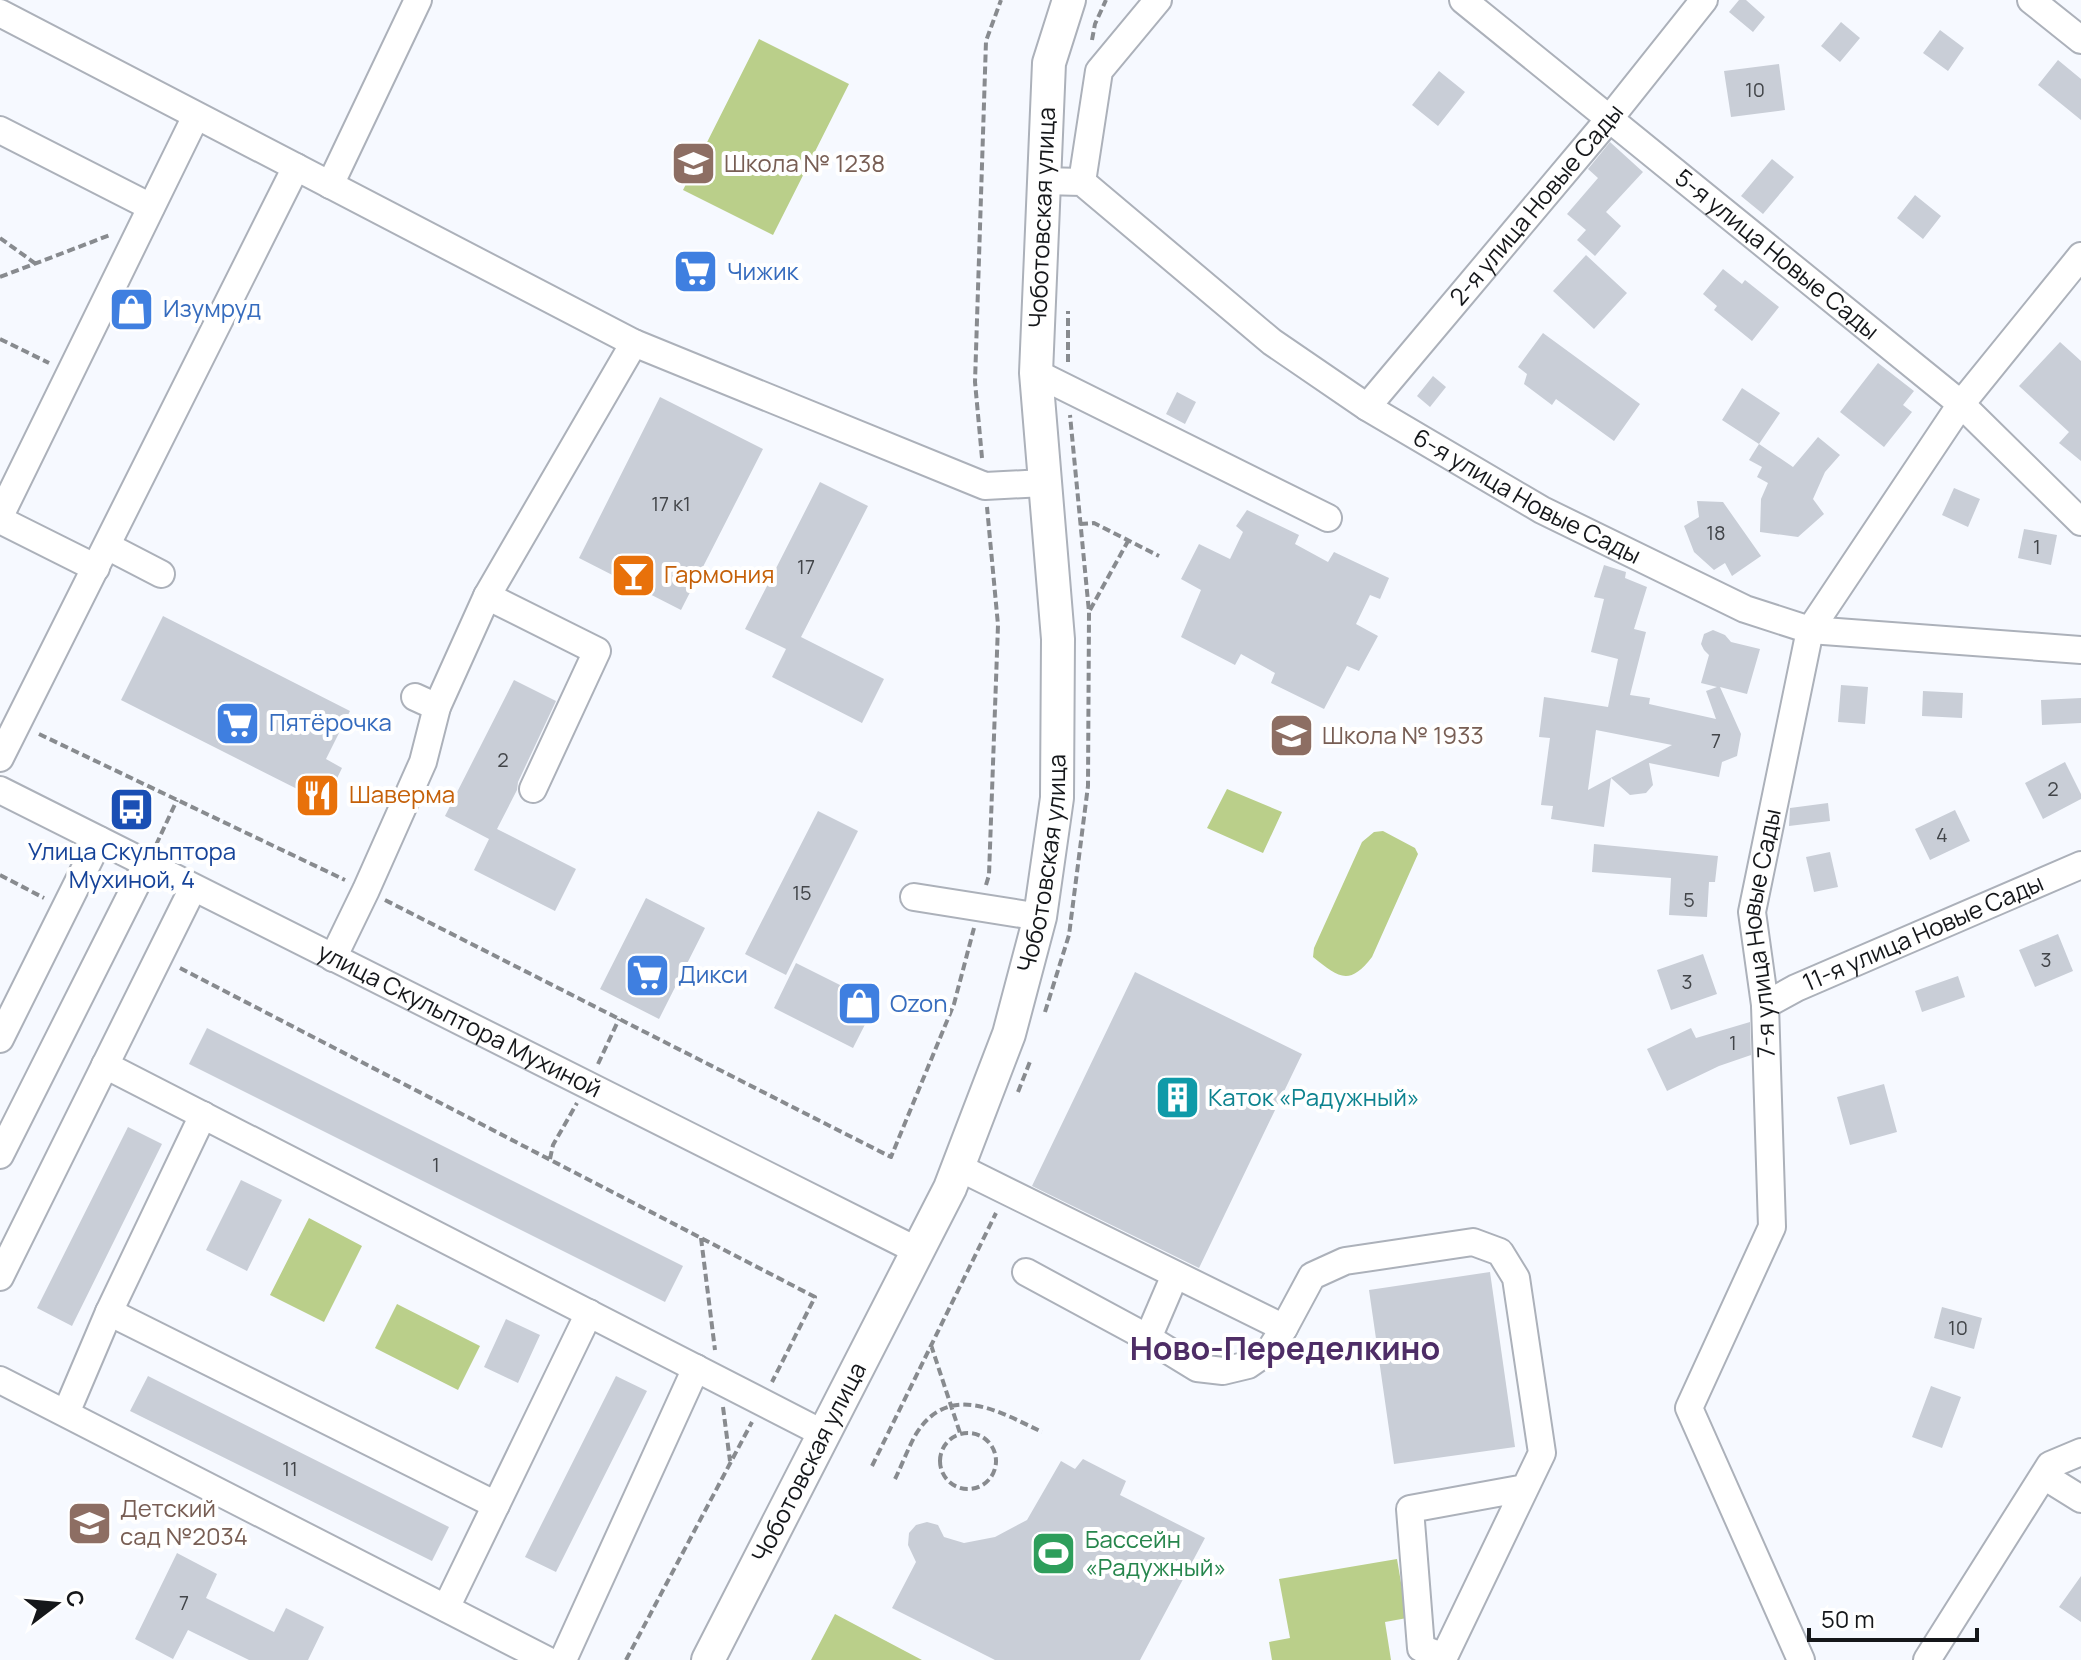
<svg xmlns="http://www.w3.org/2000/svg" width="2081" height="1660" font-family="Manrope,sans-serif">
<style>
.green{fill:#bacf8a}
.building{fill:#c9ced7;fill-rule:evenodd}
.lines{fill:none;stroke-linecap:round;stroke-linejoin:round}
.minor-casing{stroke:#acb1ba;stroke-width:30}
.major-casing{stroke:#acb1ba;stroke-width:36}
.path{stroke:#888b8f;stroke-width:4;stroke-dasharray:8 4;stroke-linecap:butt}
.minor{stroke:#fff;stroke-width:26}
.major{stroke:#fff;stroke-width:32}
.labels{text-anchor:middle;stroke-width:8;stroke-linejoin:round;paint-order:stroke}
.number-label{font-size:20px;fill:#424549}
.education-label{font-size:24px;fill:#785e54;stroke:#fff;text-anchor:start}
.street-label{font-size:24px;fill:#15171a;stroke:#fff}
.shop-label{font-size:24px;fill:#366cbe;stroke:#fff;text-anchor:start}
.food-label{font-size:24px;fill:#c56008;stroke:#fff;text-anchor:start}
.transit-label{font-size:24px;fill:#164399;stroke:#fff}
.culture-label{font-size:24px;fill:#0d838f;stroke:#fff;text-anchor:start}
.leisure-label{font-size:24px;fill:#27864d;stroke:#fff;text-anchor:start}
.district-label{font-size:32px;font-weight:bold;fill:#4e2d66;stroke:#fff}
</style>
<rect width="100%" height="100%" fill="#f6f9ff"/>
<!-- green -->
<path class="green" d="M759 39 849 84 773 235 683 190Z
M1227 789 1282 812 1263 853 1207 828Z
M1383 831 1415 848 1418 854 1372 957C1349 987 1338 977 1313 957L1314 948 1362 842 1374 832Z
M309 1218 362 1246 324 1322 270 1295Z
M397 1304 480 1346 458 1390 375 1348Z
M1397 1559 1407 1618 1385 1622 1391 1660H1272L1269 1642 1290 1638 1279 1579Z
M835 1614 922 1660H811Z"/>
<!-- building -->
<path class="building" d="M1739 0H1746L1765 17 1753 32 1729 12Z
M1841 22 1860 38 1840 62 1821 46Z
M1940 30 1964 48 1948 71 1923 53Z
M2058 60 2081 79V120L2038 85Z
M1779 64 1785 110 1731 117 1724 71Z
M1439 71 1465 92 1438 126 1412 105Z
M1610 142 1643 172 1606 212 1621 226 1595 256 1577 240 1586 230 1567 214 1598 178 1588 169Z
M1772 159 1794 177 1763 214 1741 196Z
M1915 195 1941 216 1923 239 1897 218Z
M1586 255 1627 293 1594 329 1553 291Z
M1723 269 1742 284 1745 280 1779 307 1752 341 1714 310 1717 306 1703 294Z
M1543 333 1640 404 1614 441 1556 399 1552 405 1524 384 1527 374 1518 367Z
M2060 342 2081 361V461L2059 443 2069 432 2019 386Z
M1878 363 1914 391 1903 405 1912 412 1884 447 1840 412Z
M1433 376 1446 387 1430 407 1417 396Z
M1742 388 1780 413 1759 444 1722 420Z
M1177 392 1196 402 1185 424 1166 414Z
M660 397 763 449 681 610 579 558Z
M1818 437 1840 455 1825 472 1813 499 1824 514 1798 537 1760 532 1761 499 1768 483 1757 477 1762 467 1749 460 1759 444 1793 467Z
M820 482 868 506 801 637 884 679 862 723 772 677 786 649 745 629Z
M1954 488 1980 499 1968 527 1942 515Z
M1697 501 1723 502 1761 556 1732 576 1725 563 1714 570 1694 552 1684 526 1699 517Z
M1247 510 1299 535 1295 544 1328 562 1334 552 1389 578 1380 599 1370 595 1356 624 1378 636 1359 671 1347 666 1324 709 1271 683 1275 673 1241 654 1235 665 1181 637 1201 590 1181 579 1199 544 1230 559 1243 532 1236 526Z
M2024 529 2057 535 2051 565 2018 558Z
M1604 565 1626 572 1625 578 1647 587 1634 629 1646 632 1630 695 1650 698 1649 704 1716 719 1706 691 1717 687 1701 683 1709 655 1704 650 1701 644 1704 634 1713 630 1725 635 1731 642 1760 649 1747 694 1720 687 1741 734 1737 756 1722 762 1719 777 1649 763 1653 785 1646 793 1630 795 1611 778 1604 827 1551 819 1553 806 1541 805 1550 738 1539 737 1544 697 1608 707 1618 659 1591 652 1604 599 1594 597ZM1596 730 1672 745 1588 790Z
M163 616 350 711 326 759 342 768 325 803 121 700Z
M514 680 556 701 518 782 517 790 497 829 576 869 555 911 474 870 489 839 445 816Z
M1841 685 1868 687 1865 724 1838 722Z
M1923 691 1963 693 1962 718 1922 716Z
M2081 698V723L2042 725 2041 700Z
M2065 762 2081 794V799L2043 819 2025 783Z
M1828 803 1830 821 1789 826 1790 808Z
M1955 810 1970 841 1930 860 1915 829Z
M818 811 858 831 786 975 745 954Z
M1594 844 1718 856 1715 882H1709L1707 917 1669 915 1671 878 1592 872Z
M1830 852 1838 887 1814 892 1806 857Z
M646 898 705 928 659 1019 600 989Z
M2058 934 2073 971 2035 987 2019 950Z
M1703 954 1717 994 1671 1010 1657 970Z
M796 963 876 1003 853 1048 774 1008Z
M1135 972 1302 1054 1199 1268 1032 1186Z
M1958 976 1965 997 1922 1012 1915 991Z
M1750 1022 1751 1055 1719 1066 1667 1091 1647 1049 1691 1028 1696 1038Z
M207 1028 683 1266 665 1302 189 1064Z
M1884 1084 1897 1132 1850 1145 1837 1097Z
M128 1127 162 1144 72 1326 37 1308Z
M241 1180 282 1200 247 1271 206 1250Z
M1490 1272 1515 1447 1394 1464 1369 1290Z
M1942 1307 1982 1318 1974 1349 1934 1338Z
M506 1319 540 1335 518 1383 484 1367Z
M148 1376 449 1527 432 1561 130 1411Z
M616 1376 647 1391 556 1572 525 1557Z
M1931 1386 1961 1397 1942 1448 1912 1437Z
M1083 1459 1126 1481 1120 1495 1205 1538 1140 1660H995L892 1608 916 1562 908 1545 909 1533 916 1525 927 1522 938 1525 944 1537 964 1543 995 1537 1027 1520 1061 1461 1075 1469Z
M177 1553 217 1574 206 1598 274 1632 286 1608 324 1627 308 1660H249L188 1630 173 1659 135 1639Z
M2081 1576V1622L2059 1607Z"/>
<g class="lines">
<defs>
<g id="minor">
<path id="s1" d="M1463 0 1961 404 2081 522"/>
<path d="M2031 0 2081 40"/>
<path d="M0 13 634 343 985 486 1044 483"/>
<path d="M0 130 151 207"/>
<path id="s2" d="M1043 181 1082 182 1272 342 1367 407 1542 510 1745 609 1810 630 2081 650"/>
<path d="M1082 182 1099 71 1158 0"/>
<path d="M330 185 418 0"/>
<path d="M1036 373 1328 518"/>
<path id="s3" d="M1367 407 1610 118 1704 0"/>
<path d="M0 516 196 116"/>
<path d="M0 520 96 568"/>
<path d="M107 546 161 574"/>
<path d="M487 596 597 651 533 789"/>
<path d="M415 697 437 707"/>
<path d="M0 758 296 167"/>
<path id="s4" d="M0 790 918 1251"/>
<path d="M914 897 1040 917"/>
<path d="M333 958 366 890 423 762 437 707 487 596 634 343"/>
<path id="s5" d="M1765 1005 1796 988 2081 865"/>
<path d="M0 1039 99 840"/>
<path d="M105 1065 824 1434"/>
<path d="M0 1155 146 865"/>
<path d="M958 1167 1284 1328 1312 1276 1345 1261 1473 1242 1500 1252 1516 1278 1542 1453 1444 1657 1421 1648 1410 1509 1525 1488"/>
<path d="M1026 1272 1148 1338 1197 1368 1223 1371 1248 1365 1270 1350 1284 1328"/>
<path d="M0 1277 193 888"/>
<path d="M109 1312 496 1505"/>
<path d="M1148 1338 1175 1275"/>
<path d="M0 1380 547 1660"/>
<path d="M66 1413 109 1312 203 1115"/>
<path d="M2044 1476 2081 1499"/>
<path d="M446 1608 589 1313"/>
<path d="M563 1660 696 1368"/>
<path id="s6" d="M1801 1660 1689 1408 1772 1227 1765 1005 1752 912 1810 630 1961 404 2081 256"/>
<path d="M1927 1660 2050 1465 2081 1452"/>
</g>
<g id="major">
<path id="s7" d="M708 1660 950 1188 1009 1034 1040 917 1057 798 1058 639 1036 373 1049 63 1069 0"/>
</g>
</defs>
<!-- minor casing -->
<use href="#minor" class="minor-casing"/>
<!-- major casing -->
<use href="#major" class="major-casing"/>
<!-- path -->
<path class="path" d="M1092 40 1095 24 1106 0
M0 238 36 264
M0 277 110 235
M0 339 49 363
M1068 362V311
M982 458 975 382 986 41 1001 0
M1080 524 1094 523 1159 556
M1090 610 1128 541
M39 734 345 880
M156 845 177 800
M0 875 44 898
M986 885 989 875 998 625 987 507
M385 900 891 1157 954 1004 974 928
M180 968 815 1297 772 1382
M1045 1012 1069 935 1088 786 1089 612 1070 415
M598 1064 619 1019
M1018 1092 1031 1059
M550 1159 553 1145 577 1103
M701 1238 715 1350
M931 1345 960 1433
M723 1407 730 1461
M940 1461a28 28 0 1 1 56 0a28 28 0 1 1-56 0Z
M872 1466 996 1213
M895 1479C902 1465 908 1448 916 1434 949 1381 1000 1412 1042 1432
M626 1660 752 1422"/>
<!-- minor -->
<use href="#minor" class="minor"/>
<!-- major -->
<use href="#major" class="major"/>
</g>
<!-- icons -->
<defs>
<symbol id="school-square" viewBox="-11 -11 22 22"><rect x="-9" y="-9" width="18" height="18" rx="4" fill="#8d6e63" stroke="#fff"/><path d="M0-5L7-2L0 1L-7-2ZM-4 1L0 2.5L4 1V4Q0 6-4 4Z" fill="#fff"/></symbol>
<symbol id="supermarket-square" viewBox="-11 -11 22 22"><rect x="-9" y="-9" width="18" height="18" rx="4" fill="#3f7fe0" stroke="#fff"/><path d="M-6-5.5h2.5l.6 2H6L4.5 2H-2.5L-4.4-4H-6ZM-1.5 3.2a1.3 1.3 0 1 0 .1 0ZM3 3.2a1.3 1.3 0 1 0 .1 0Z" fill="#fff"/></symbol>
<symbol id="shop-square" viewBox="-11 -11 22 22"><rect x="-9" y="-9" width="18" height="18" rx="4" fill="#3f7fe0" stroke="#fff"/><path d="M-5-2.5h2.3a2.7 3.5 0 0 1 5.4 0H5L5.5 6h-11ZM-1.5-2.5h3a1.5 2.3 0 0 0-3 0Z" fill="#fff"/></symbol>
<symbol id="bar-square" viewBox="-11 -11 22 22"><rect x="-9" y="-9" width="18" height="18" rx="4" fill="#e8710a" stroke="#fff"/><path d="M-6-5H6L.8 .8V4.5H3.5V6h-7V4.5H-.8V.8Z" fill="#fff"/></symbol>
<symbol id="restaurant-square" viewBox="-11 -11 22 22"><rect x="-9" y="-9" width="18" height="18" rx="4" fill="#e8710a" stroke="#fff"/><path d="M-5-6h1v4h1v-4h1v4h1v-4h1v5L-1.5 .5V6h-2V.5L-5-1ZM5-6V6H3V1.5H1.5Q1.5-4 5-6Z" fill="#fff"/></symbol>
<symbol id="bus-square" viewBox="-11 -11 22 22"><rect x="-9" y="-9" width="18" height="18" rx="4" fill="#1a4fb4" stroke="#fff"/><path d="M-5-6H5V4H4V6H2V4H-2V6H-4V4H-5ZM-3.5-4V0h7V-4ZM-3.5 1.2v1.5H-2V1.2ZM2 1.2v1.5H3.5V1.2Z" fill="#fff"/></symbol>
<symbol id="building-square" viewBox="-11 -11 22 22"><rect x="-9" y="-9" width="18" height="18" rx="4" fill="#0f9aa8" stroke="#fff"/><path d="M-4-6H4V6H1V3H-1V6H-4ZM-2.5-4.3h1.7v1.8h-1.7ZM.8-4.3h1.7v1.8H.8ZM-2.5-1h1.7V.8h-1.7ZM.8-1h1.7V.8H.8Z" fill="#fff"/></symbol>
<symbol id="stadium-square" viewBox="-11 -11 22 22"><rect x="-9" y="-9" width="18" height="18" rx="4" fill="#2e9e5b" stroke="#fff"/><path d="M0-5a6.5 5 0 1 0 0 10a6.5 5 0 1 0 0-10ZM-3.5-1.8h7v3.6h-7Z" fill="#fff"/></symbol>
</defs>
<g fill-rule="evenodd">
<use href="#school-square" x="668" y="138" width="51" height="51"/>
<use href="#supermarket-square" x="670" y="246" width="51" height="51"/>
<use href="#shop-square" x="106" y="284" width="51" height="51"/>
<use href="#bar-square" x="608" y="550" width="51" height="51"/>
<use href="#supermarket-square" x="212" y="698" width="51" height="51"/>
<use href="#school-square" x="1266" y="710" width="51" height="51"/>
<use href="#restaurant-square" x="292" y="770" width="51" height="51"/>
<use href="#bus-square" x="106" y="784" width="51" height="51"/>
<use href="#supermarket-square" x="622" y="950" width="51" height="51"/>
<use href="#shop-square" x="834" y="978" width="51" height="51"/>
<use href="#building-square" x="1152" y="1072" width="51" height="51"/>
<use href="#school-square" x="64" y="1498" width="51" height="51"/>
<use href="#stadium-square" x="1028" y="1528" width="51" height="51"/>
</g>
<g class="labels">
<!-- number labels -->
<g class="number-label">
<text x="1755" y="97">10</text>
<text x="671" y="511">17 к1</text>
<text x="1716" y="540">18</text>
<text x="2037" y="554">1</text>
<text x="806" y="574">17</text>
<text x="1716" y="748">7</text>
<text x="503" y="767">2</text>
<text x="2053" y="796">2</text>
<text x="1942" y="842">4</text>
<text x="802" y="900">15</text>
<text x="1689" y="907">5</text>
<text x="2046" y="967">3</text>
<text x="1687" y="989">3</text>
<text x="1733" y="1050">1</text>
<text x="436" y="1172">1</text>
<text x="1958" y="1335">10</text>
<text x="290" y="1476">11</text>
<text x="184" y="1610">7</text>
</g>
<!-- education labels -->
<g class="education-label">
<text x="724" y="172">Школа № 1238</text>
<text x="1322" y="744">Школа № 1933</text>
<text x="120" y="1517">Детский<tspan x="120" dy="28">сад №2034</tspan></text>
</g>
<!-- street labels -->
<g class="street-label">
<text dy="8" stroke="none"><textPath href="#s3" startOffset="264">2-я улица Новые Сады</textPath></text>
<text dy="8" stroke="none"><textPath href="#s7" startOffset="1518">Чоботовская улица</textPath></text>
<text dy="8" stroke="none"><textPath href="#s1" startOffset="404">5-я улица Новые Сады</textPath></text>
<text dy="8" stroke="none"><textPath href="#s2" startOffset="586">6-я улица Новые Сады</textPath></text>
<text dy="8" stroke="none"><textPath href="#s7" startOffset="870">Чоботовская улица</textPath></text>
<text dy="8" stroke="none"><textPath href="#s6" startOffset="770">7-я улица Новые Сады</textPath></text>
<text dy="8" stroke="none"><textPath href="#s5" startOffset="174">11-я улица Новые Сады</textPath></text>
<text dy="8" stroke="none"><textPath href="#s4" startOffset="514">улица Скульптора Мухиной</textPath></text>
<text dy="8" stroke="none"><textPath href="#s7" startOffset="222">Чоботовская улица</textPath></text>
</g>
<!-- shop labels -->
<g class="shop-label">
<text x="727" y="280">Чижик</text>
<text x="163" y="317">Изумруд</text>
<text x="269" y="731">Пятёрочка</text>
<text x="678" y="983">Дикси</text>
<text x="890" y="1012">Ozon</text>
</g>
<!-- food labels -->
<g class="food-label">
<text x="664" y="583">Гармония</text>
<text x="349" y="803">Шаверма</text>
</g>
<!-- transit labels -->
<g class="transit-label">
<text x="132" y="860">Улица Скульптора<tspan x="132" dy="28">Мухиной, 4</tspan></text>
</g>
<!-- culture labels -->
<g class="culture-label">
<text x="1208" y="1106">Каток «Радужный»</text>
</g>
<!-- leisure labels -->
<g class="leisure-label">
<text x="1085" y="1548">Бассейн<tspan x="1085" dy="28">«Радужный»</tspan></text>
</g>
<!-- district labels -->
<g class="district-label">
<text x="1285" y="1360">Ново-Переделкино</text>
</g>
</g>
<!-- north arrow -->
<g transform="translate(56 1604) rotate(74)" stroke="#ffffff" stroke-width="6" paint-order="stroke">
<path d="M0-6L14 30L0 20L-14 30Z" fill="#15171a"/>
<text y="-12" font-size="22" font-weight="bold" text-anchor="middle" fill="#15171a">С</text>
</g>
<!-- scale -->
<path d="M1809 1628v12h168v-12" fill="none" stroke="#15171a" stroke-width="4"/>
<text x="1821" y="1628" font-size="24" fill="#15171a" stroke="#ffffff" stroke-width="6" paint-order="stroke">50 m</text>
</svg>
